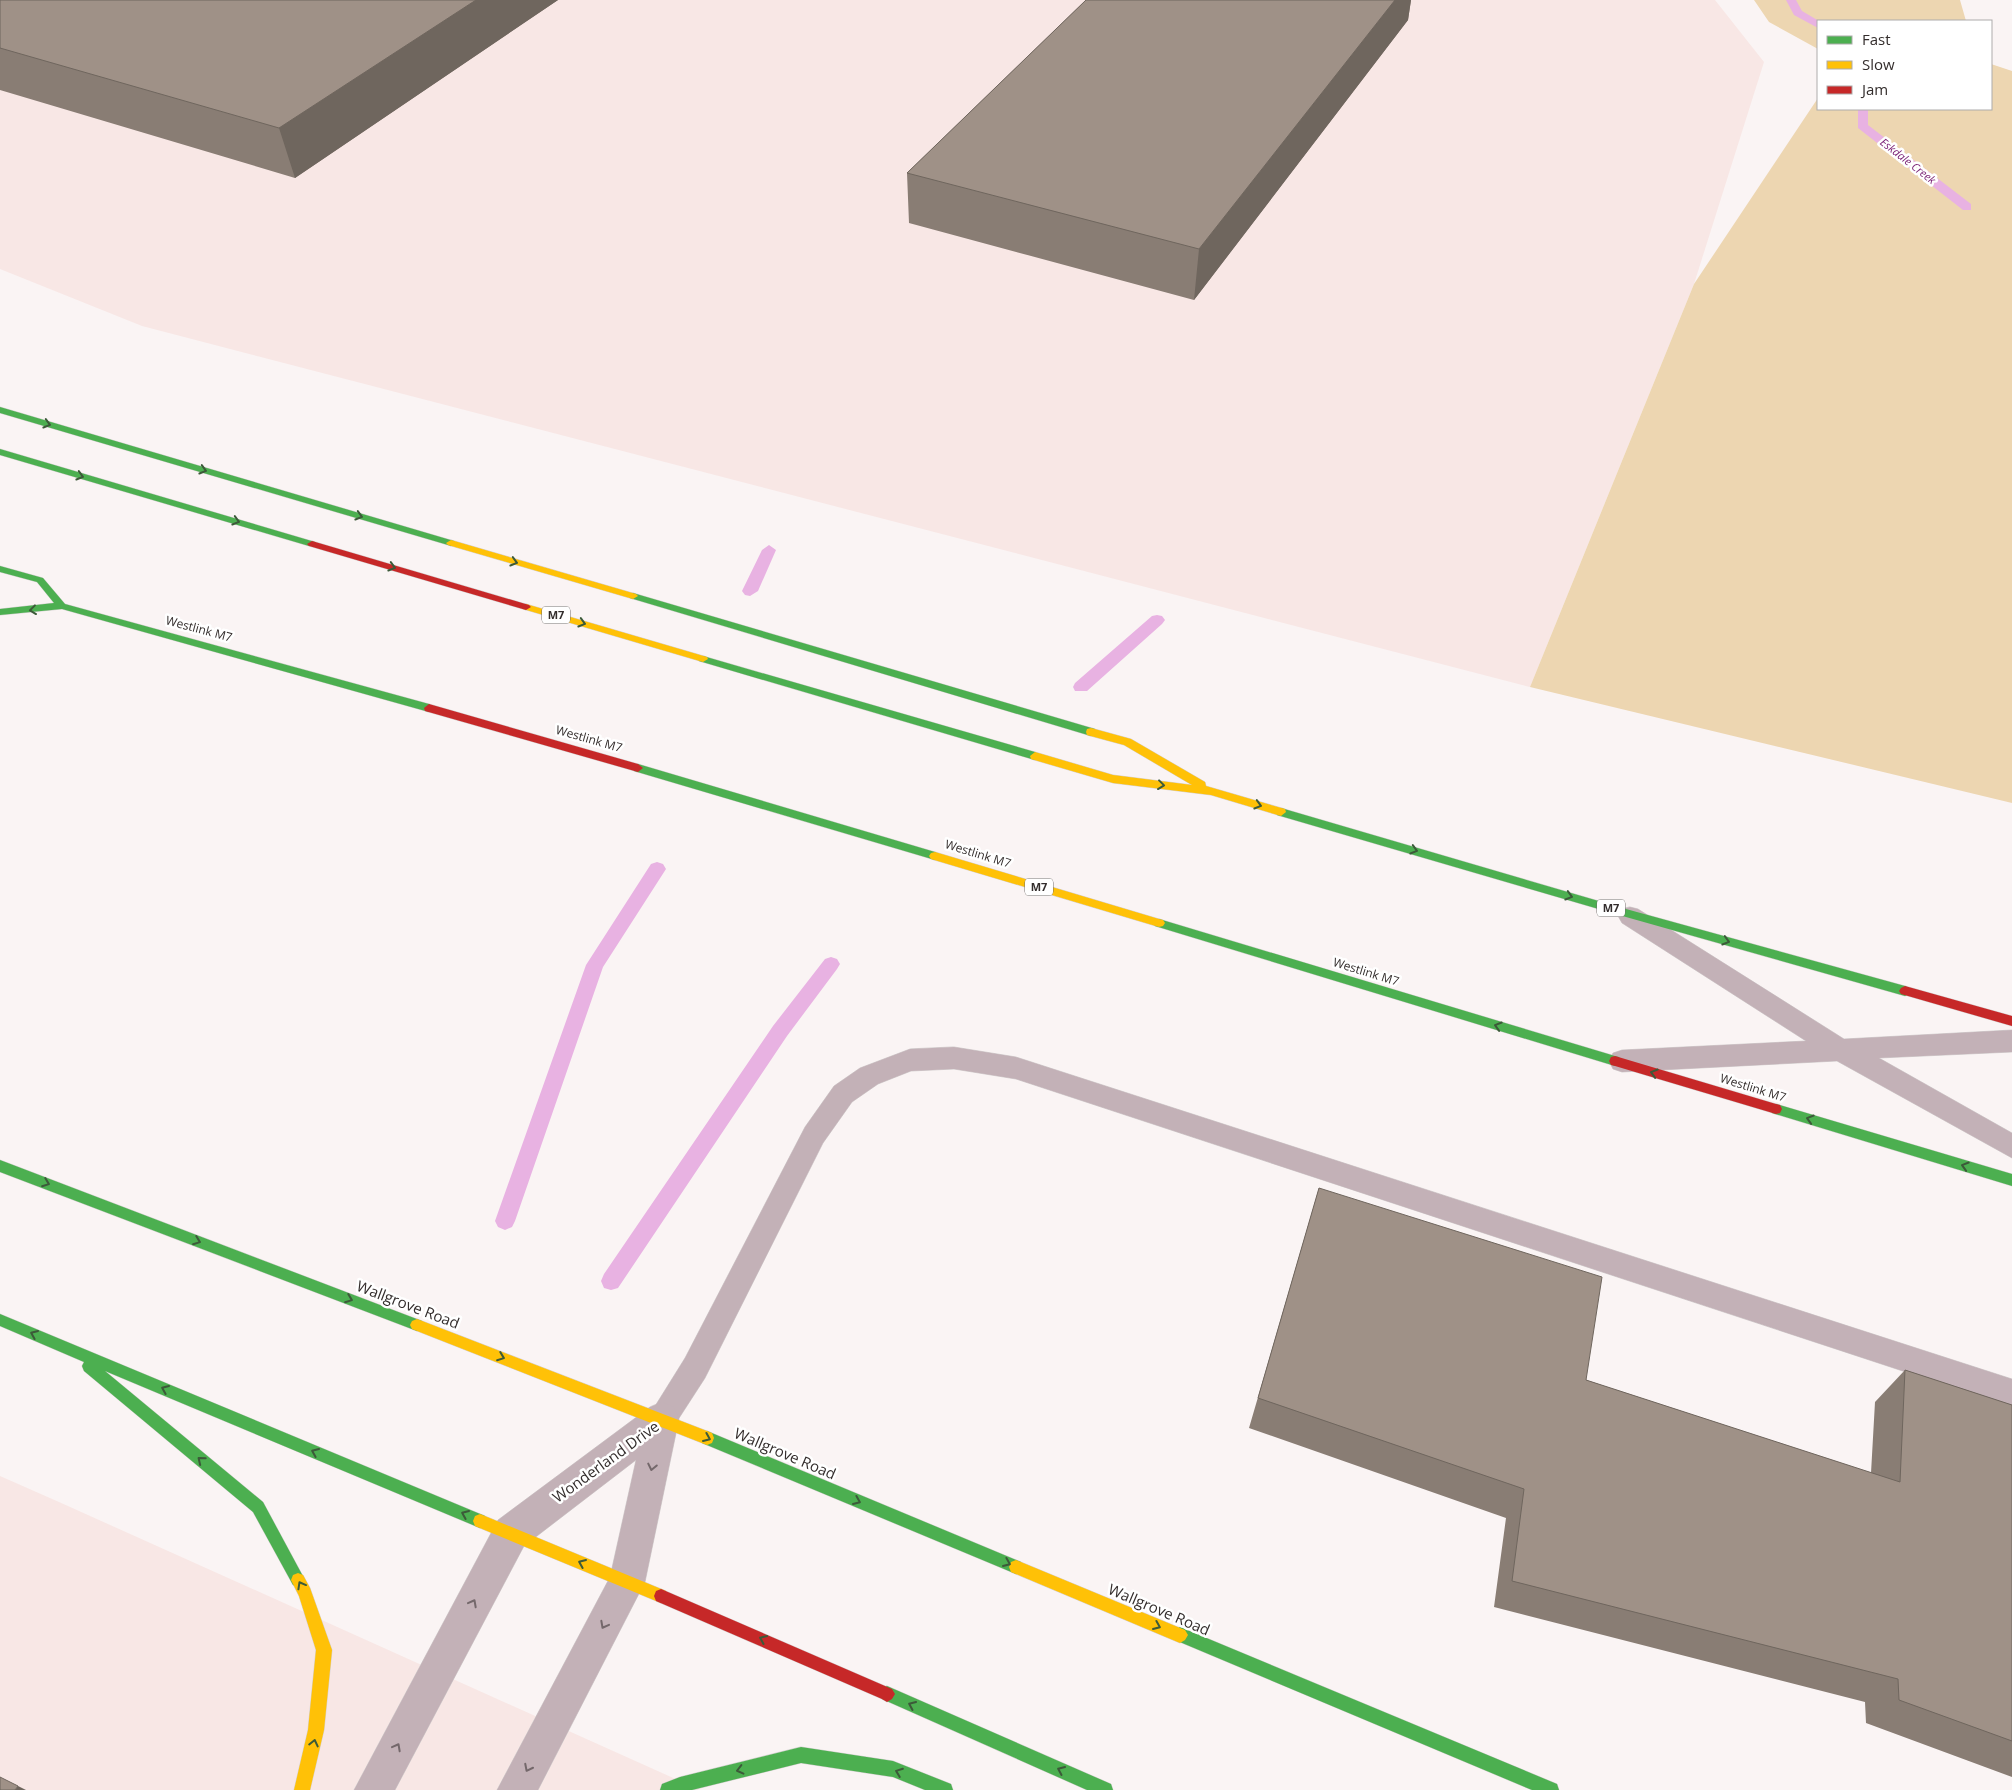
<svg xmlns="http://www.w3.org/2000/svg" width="2012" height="1790" font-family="'Open Sans',sans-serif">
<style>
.built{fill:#f8e7e5}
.green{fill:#edd6b1}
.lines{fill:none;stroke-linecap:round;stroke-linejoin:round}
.stream{fill:#e8b2e2;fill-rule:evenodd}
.lane-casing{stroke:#d5d1d1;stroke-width:1}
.street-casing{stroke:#d5d1d1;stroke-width:1}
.fast-casing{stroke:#d5d1d1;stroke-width:1}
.slow-casing{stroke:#d5d1d1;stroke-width:1}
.jam-casing{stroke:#d5d1d1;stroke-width:1}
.lane{fill:#c3b1b7;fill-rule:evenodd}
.street{fill:#c3b1b7;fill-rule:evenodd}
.fast{fill:#4caf50;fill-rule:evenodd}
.slow{fill:#ffc107;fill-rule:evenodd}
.jam{fill:#c62828;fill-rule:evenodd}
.wall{fill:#897d74}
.shaded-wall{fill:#6f665e}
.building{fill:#9f9187;stroke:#6f665e}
.oneway{stroke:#3c5a39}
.oneway2{stroke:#74686b}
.labels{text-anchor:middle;stroke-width:5;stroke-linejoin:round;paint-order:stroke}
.far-water-label{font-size:11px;font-style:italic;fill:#7a2176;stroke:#fff}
.shield{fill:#fff;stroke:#706c6b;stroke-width:1}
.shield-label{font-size:11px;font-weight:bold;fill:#332d2c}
.street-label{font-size:12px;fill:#332d2c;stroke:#fff}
.near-street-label{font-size:15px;fill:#332d2c;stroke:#fff}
</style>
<rect width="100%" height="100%" fill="#faf4f4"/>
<!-- built -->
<path class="built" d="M0 0H1715L1764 62 1694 284 1530 687 142 326 0 269Z
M0 1476 59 1502 700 1790H0Z"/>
<!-- green -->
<path class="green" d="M1754 0H1960L1966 21H1818V49L1769 22Z
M1991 64 2012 71V803L1530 687 1694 284 1818 98V109H1991Z"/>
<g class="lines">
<!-- stream -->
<path class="stream" d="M1786 0H1796L1802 11 1819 21 1818 28 1794 15Z
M1858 109H1868V125L1971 204V210H1963L1858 128Z
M769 545 776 550 758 591 750 596 745 595 742 591 762 550Z
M1157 615 1162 616 1165 620 1162 624 1087 691H1075L1073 687 1075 683 1152 616Z
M657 862 663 864 666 869 603 967 515 1221 512 1227 505 1230 498 1227 495 1221 586 965 651 864Z
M831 957 837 959 840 964 837 969 787 1036 618 1288 611 1290 604 1288 601 1281 604 1274 773 1026 825 959Z"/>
<defs>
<path id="lane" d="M1630 907 1638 909 1844 1039 2012 1030V1052L1879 1058 2012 1133V1158L1837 1061 1622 1072 1613 1069 1609 1061 1613 1053 1622 1050 1806 1041 1622 923 1618 916 1622 909Z
M954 1047 1016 1057 2012 1379V1407L1016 1079 954 1069 911 1071 878 1084 852 1102 823 1143 705 1378 672 1429 662 1433 652 1429 647 1419 685 1358 805 1127 834 1086 860 1068 910 1049Z"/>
<path id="street" d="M662 1402 674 1407 679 1419 645 1582 538 1790H497L610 1577 636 1460 524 1546 395 1790H354L498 1520 650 1407Z"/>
<path id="fast" d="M0 407 454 541 456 543 451 546 448 545 0 413Z
M0 449 315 542 317 544 315 546H309L0 455Z
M0 566 43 578 65 604 429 704 434 708 429 712 62 609 0 615V609L54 603 37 582 0 572Z
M633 593 1095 729 1096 732 1091 736 630 598 628 596 630 594Z
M703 656 1035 752 1040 756 1035 760 699 661 698 659 699 657Z
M638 764 935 852 941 856 935 860 634 771 633 768 634 765Z
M1281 808 1626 909 1905 986 1909 988 1911 991 1909 994 1905 996 1626 917 1277 815 1276 812 1277 809Z
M1159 919 1615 1056 1619 1057 1621 1061 1619 1065 1615 1066 1155 926 1153 923 1155 920Z
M1776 1104 2012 1174V1186L1772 1113 1770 1109 1772 1105Z
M0 1160 422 1321 424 1325 422 1329 417 1331 0 1172Z
M0 1314 485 1516 487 1521 485 1526 480 1528 105 1371 263 1502 305 1580 303 1585 298 1587 293 1585 253 1512 84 1371 82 1366 84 1362 0 1326Z
M707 1431 1021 1562 1023 1567 1021 1572 1016 1574 702 1443 700 1438 702 1433Z
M1180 1627 1557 1784 1559 1790H1532L1175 1640 1172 1635 1175 1630Z
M887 1686 1111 1784 1113 1790H1087L882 1699 879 1694 882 1689Z
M801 1747 893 1761 951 1784 953 1790H925L893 1777 801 1763 692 1790H660L662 1784 680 1777Z"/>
<path id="slow" d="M451 540 636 594 638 596 633 599 448 545 446 543Z
M526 604 707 657 708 659 703 662 523 609 521 607Z
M1091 728 1131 739 1205 782 1206 786 1285 809 1286 812 1281 816 1211 795 1113 783 1031 759 1030 756 1035 752 1113 775 1192 785 1124 745 1087 735 1086 732 1087 729Z
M935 852 1159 919 1163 920 1165 923 1163 926 1159 927 931 859 929 856 931 853Z
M417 1319 707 1431 712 1433 714 1438 712 1443 707 1445 412 1329 410 1325 412 1321Z
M480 1514 666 1591 668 1596 666 1601 661 1603 475 1526 473 1521 475 1516Z
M1016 1560 1185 1630 1188 1635 1185 1640 1180 1643 1011 1572 1009 1567 1011 1562Z
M298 1573 303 1575 310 1588 332 1650 324 1730 310 1790H294L308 1730 316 1650 299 1596 291 1580 293 1575Z"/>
<path id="jam" d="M312 541 529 605 531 607 526 610 309 546 307 544Z
M429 704 638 764 643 768 638 772 425 711 424 708Z
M1905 986 2012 1016V1026L1901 994 1899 991 1901 988Z
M1615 1056 1776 1104 1780 1105 1782 1109 1780 1113 1776 1114 1615 1066 1611 1065 1609 1061 1611 1057Z
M661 1589 892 1689 895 1694 892 1699 887 1702 882 1699 656 1601 654 1596 656 1591Z"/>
</defs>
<!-- lane casing -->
<use href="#lane" class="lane-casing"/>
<!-- street casing -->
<use href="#street" class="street-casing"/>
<!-- fast casing -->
<use href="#fast" class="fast-casing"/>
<!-- slow casing -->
<use href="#slow" class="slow-casing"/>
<!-- jam casing -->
<use href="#jam" class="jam-casing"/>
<!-- lane -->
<use href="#lane" class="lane"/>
<!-- street -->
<use href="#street" class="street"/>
<!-- fast -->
<use href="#fast" class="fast"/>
<!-- slow -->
<use href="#slow" class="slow"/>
<!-- jam -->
<use href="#jam" class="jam"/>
</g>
<!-- wall -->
<path class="wall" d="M0 0H558L295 178 0 90Z
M1086 0H1411L1408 20 1194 300 909 223 907 173Z
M1319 1188 1586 1380 1871 1473 1875 1402 1905 1370 2012 1405V1777L1866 1723 1865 1702 1494 1607 1506 1518 1249 1428Z"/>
<!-- shaded-wall -->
<path class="shaded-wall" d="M476 0H558L295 178 279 128Z
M1395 0H1411L1408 20 1194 300 1199 249Z
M18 1786 26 1790H15Z"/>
<!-- building -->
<path class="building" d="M0 0H476L279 128 0 48Z
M1086 0H1395L1199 249 907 173Z
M1319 1188 1602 1277 1586 1380 1900 1482 1905 1370 2012 1405V1741L1899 1700 1898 1679 1512 1581 1524 1489 1258 1398Z
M0 1777 18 1786 15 1790H0Z"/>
<!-- one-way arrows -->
<defs><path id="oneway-chevron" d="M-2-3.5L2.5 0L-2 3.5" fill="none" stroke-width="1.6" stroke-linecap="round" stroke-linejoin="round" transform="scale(1.25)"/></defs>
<g class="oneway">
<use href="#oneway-chevron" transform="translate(47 424) rotate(16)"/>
<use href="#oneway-chevron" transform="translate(203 470) rotate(16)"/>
<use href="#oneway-chevron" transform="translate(80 476) rotate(16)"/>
<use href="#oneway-chevron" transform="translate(359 516) rotate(16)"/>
<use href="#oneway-chevron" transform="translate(236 521) rotate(16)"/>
<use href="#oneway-chevron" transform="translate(514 562) rotate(16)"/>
<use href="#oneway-chevron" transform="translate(392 567) rotate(16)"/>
<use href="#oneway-chevron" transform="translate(33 610) rotate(173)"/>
<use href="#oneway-chevron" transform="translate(582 623) rotate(16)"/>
<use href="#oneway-chevron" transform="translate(1161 785) rotate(7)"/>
<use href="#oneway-chevron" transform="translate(1258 805) rotate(16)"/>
<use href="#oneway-chevron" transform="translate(1414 850) rotate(16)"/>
<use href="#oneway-chevron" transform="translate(1569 896) rotate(16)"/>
<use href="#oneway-chevron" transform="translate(1726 941) rotate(16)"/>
<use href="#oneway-chevron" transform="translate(1498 1026) rotate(-163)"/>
<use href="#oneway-chevron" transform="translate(1654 1073) rotate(-163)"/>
<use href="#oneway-chevron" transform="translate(1810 1119) rotate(-163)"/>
<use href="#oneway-chevron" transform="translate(1965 1166) rotate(-163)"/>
<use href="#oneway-chevron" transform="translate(46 1183) rotate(21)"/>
<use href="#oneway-chevron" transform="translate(197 1241) rotate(21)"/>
<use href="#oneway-chevron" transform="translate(349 1299) rotate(21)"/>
<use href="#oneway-chevron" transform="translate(34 1334) rotate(-157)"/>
<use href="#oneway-chevron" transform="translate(501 1357) rotate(21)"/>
<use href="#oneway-chevron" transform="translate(165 1389) rotate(-157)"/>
<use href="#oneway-chevron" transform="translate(707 1438) rotate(23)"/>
<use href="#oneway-chevron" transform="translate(315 1452) rotate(-157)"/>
<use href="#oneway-chevron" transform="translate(201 1460) rotate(-141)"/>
<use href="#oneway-chevron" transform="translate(857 1501) rotate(23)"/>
<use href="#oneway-chevron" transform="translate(465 1514) rotate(-157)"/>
<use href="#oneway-chevron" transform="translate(582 1563) rotate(-157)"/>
<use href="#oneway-chevron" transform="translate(1007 1563) rotate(23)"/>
<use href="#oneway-chevron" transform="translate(301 1585) rotate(-119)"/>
<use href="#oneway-chevron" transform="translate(1157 1626) rotate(23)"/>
<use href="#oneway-chevron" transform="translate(763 1639) rotate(-156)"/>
<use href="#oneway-chevron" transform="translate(912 1705) rotate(-156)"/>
<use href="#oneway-chevron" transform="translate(314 1743) rotate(-77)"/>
<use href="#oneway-chevron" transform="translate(740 1770) rotate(166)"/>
<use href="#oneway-chevron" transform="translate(1061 1770) rotate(-156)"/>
<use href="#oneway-chevron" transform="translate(899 1772) rotate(-159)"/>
</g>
<g class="oneway2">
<use href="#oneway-chevron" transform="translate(652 1467) rotate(102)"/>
<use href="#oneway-chevron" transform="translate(473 1603) rotate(-62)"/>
<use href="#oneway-chevron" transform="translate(604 1625) rotate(118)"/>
<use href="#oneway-chevron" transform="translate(397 1747) rotate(-62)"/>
<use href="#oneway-chevron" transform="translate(528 1768) rotate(117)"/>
</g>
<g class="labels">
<!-- far-water labels -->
<g class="far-water-label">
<text transform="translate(1908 161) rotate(38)" y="4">Eskdale Creek</text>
</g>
<!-- shield labels -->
<g class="shield">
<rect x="542" y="606.5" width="28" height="17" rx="4"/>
<rect x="1025" y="878.5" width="28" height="17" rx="4"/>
<rect x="1597" y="899.5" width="28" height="17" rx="4"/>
</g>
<g class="shield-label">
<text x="556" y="619">M7</text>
<text x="1039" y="891">M7</text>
<text x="1611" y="912">M7</text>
</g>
<!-- street labels -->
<g class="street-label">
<text transform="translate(199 629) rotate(15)" y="4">Westlink M7</text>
<text transform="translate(589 739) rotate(16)" y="4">Westlink M7</text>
<text transform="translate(978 854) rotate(17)" y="4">Westlink M7</text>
<text transform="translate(1366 972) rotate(17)" y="4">Westlink M7</text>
<text transform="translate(1753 1088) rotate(17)" y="4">Westlink M7</text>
</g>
<!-- near-street labels -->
<g class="near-street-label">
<text transform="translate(408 1305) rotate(21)" y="5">Wallgrove Road</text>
<text transform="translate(785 1454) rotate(23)" y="5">Wallgrove Road</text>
<text transform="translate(606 1462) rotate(-36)" y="5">Wonderland Drive</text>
<text transform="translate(1159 1610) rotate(23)" y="5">Wallgrove Road</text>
</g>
</g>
<!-- legend -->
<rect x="1817" y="20" width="175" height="90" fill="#ffffff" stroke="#adabab"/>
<rect x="1827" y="36" width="25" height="8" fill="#4caf50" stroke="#adabab"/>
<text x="1862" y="45" font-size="15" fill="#332d2c">Fast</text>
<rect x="1827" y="61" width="25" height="8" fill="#ffc107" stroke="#adabab"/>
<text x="1862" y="70" font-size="15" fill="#332d2c">Slow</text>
<rect x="1827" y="86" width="25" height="8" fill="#c62828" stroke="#adabab"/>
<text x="1862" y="95" font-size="15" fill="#332d2c">Jam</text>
</svg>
